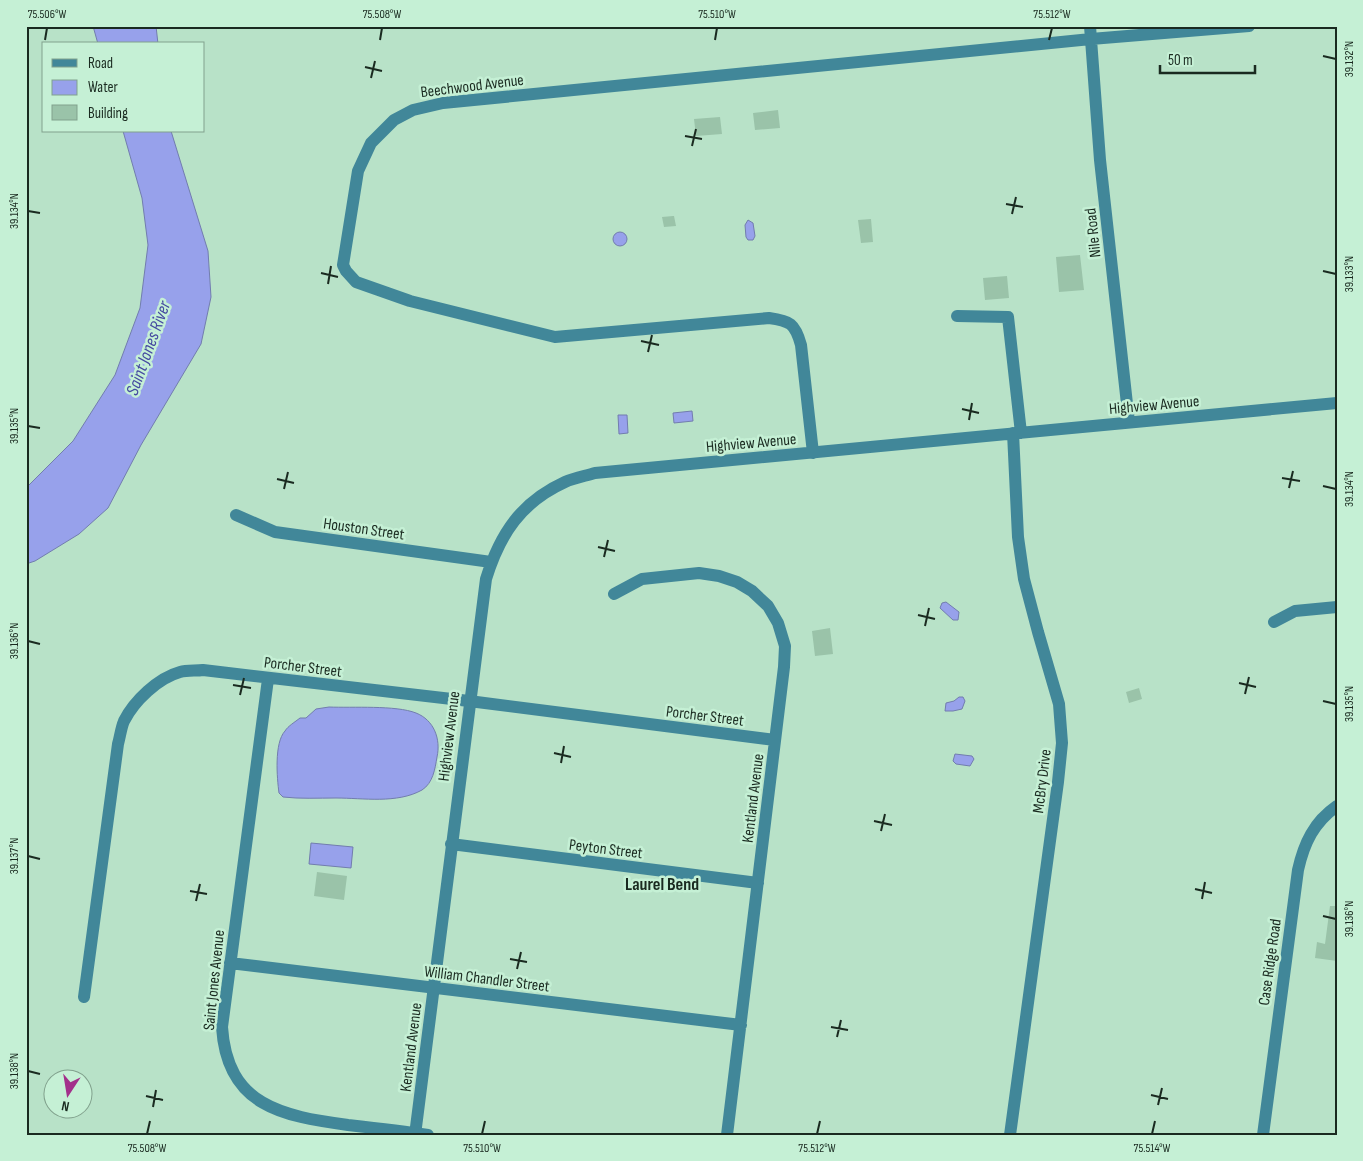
<svg xmlns="http://www.w3.org/2000/svg" width="1363" height="1161" font-family="'Sofia Sans Condensed',sans-serif">
<style>
.water{fill:#97a1eb;stroke:#727dae}
.building{fill:#9ac3a9}
.lines{fill:none;stroke-linecap:round;stroke-linejoin:round}
.minor{stroke:#418799;stroke-width:12}
.ticks{fill:none;stroke:#1a2a20;stroke-width:2}
.labels{text-anchor:middle;stroke-width:5;stroke-linejoin:round;paint-order:stroke}
.street-label{font-size:16px;fill:#1a2a20;stroke:#c5f0d5}
.water-label{font-size:18px;font-style:italic;fill:#464aa1;stroke:#c5f0d5}
.neighbourhood-label{font-size:18px;font-weight:bold;fill:#1a2a20;stroke:#c5f0d5}
.neatline{fill:none;stroke:#1a2a20;stroke-width:2}
.ticks-label{font-size:12px;text-anchor:middle;fill:#1a2a20}
</style>
<rect width="100%" height="100%" fill="#b8e2c8"/>
<!-- water -->
<path class="water" d="M93 26H156L158 44H98Z
M123 131H171L208 251 211 297 201 344 141 445 108 508 79 534 35 561 26 564V488L73 441 115 375 140 308 148 245 142 198Z
M748 220 753 223 755 236 753 240H748L746 237 745 225Z
M613 239a7 7 0 1 1 14 0a7 7 0 1 1-14 0Z
M692 411 693 421 674 423 673 413Z
M618 415H627L628 433 619 434Z
M946 602 959 612 958 620H953L940 608 942 603Z
M959 697H963L965 701 962 709 953 711H945L946 703 954 701Z
M329 707C352 708 396 705 416 713 434 720 441 739 437 757 435 769 433 783 422 790 397 804 363 798 336 798 318 798 300 799 283 797L279 793C277 778 274 743 285 731 288 726 295 722 300 718H306L316 709Z
M955 754 972 756 974 759 970 766 956 764 953 761Z
M311 843 353 847 351 868 309 864Z"/>
<!-- building -->
<path class="building" d="M778 110 780 128 755 130 753 113Z
M720 117 722 134 696 136 694 119Z
M673 216H674L676 226 664 227 662 217Z
M871 219 873 242 861 243 858 220Z
M1080 255 1084 290 1059 292 1056 257Z
M1007 276 1009 298 985 300 983 278Z
M830 628 833 654 815 656 812 631Z
M1139 688 1142 699 1129 703 1126 692Z
M317 872 347 876 344 900 314 896Z
M1330 906H1337V961L1315 958 1317 942 1325 944Z"/>
<g class="lines">
<!-- minor -->
<path class="minor" d="M1090 26 1100 160 1129 422
M957 316 1008 317 1021 433
M813 453 801 345C795 323 790 321 769 318L555 337 410 301 356 282 346 271 343 265 358 171 371 143 394 120 413 110 443 103 1091 39 1249 26
M236 515 275 532 491 562
M614 594 642 579 699 573 719 576 737 582 752 591 768 606 778 623 785 646 784 667 727 1135
M1274 622 1295 611 1337 607
M268 679 222 1027C227 1106 282 1116 348 1125 375 1128 402 1131 428 1135
M451 844 758 883
M230 963 741 1025
M84 997 118 744C120 737 121 728 124 721 134 701 158 678 180 672 187 670 196 671 203 670L469 701 775 740
M415 1135 486 579C500 534 521 502 565 482 574 478 585 476 595 473L1337 403
M1010 1135 1058 782 1062 743 1059 704 1038 632 1024 579 1018 537 1013 433
M1263 1135 1298 870C1304 843 1314 822 1337 806"/>
</g>
<!-- ticks -->
<path class="ticks" d="M45 40 47 28M380 40 382 28M715 40 717 28M1049 40 1052 28M1323 56 1336 59M365 67 382 71M371 78 375 61M685 136 702 139M692 146 696 129M1006 204 1023 207M28 211 40 213M1012 214 1016 197M1323 271 1336 274M321 273 338 277M328 284 331 266M641 341 659 345M648 352 652 335M962 409 979 413M969 420 972 403M28 426 40 428M1282 478 1300 481M277 479 294 483M1323 486 1336 489M1289 488 1293 471M284 489 288 472M598 547 615 551M604 557 608 540M918 615 935 619M925 626 929 608M28 641 40 644M1239 683 1256 687M233 685 251 688M1245 694 1249 677M240 695 244 678M1323 701 1336 704M554 753 571 757M561 763 564 746M874 821 892 825M881 831 885 814M28 856 40 859M1195 889 1212 893M190 891 207 894M1202 899 1205 882M196 901 200 884M1323 916 1336 919M510 959 527 962M517 969 521 952M831 1027 848 1030M837 1037 841 1020M28 1071 40 1074M1151 1095 1168 1099M146 1096 163 1100M1158 1105 1162 1088M153 1107 156 1090M147 1134 150 1121M482 1134 485 1121M817 1134 820 1121M1152 1134 1155 1121"/>
<g class="labels">
<!-- street labels -->
<g class="street-label">
<text transform="translate(472 85) rotate(-7)" y="6">Beechwood Avenue</text>
<text transform="translate(1092 233) rotate(-96)" y="6">Nile Road</text>
<text transform="translate(1154 404) rotate(-5)" y="6">Highview Avenue</text>
<text transform="translate(751 442) rotate(-5)" y="6">Highview Avenue</text>
<text transform="translate(364 528) rotate(8)" y="6">Houston Street</text>
<text transform="translate(303 666) rotate(7)" y="6">Porcher Street</text>
<text transform="translate(705 715) rotate(7)" y="6">Porcher Street</text>
<text transform="translate(448 736) rotate(-83)" y="6">Highview Avenue</text>
<text transform="translate(1041 781) rotate(-83)" y="6">McBry Drive</text>
<text transform="translate(752 798) rotate(-83)" y="6">Kentland Avenue</text>
<text transform="translate(606 848) rotate(7)" y="6">Peyton Street</text>
<text transform="translate(1269 962) rotate(-82)" y="6">Case Ridge Road</text>
<text transform="translate(487 978) rotate(7)" y="6">William Chandler Street</text>
<text transform="translate(213 980) rotate(-84)" y="6">Saint Jones Avenue</text>
<text transform="translate(410 1047) rotate(-83)" y="6">Kentland Avenue</text>
</g>
<!-- water labels -->
<g class="water-label">
<text transform="translate(148 348) rotate(-70)" y="6">Saint Jones River</text>
</g>
<!-- neighbourhood labels -->
<g class="neighbourhood-label">
<text x="662" y="890">Laurel Bend</text>
</g>
</g>
<!-- border -->
<rect width="1363" height="1161" fill="none" stroke="#c5f0d5" stroke-width="55"/>
<!-- legend -->
<rect x="42" y="42" width="162" height="90" fill="#c5f0d5" stroke="#81a18d"/>
<rect x="52" y="59" width="25" height="8" fill="#418799" stroke="#81a18d"/>
<text x="88" y="68" font-size="15" fill="#1a2a20">Road</text>
<rect x="52" y="80" width="25" height="15" fill="#97a1eb" stroke="#81a18d"/>
<text x="88" y="92" font-size="15" fill="#1a2a20">Water</text>
<rect x="52" y="105" width="25" height="15" fill="#9ac3a9" stroke="#81a18d"/>
<text x="88" y="118" font-size="15" fill="#1a2a20">Building</text>
<!-- north arrow -->
<g transform="translate(68 1094) rotate(192)"><circle r="24" fill="#c5f0d5" stroke="#81a18d"/>
<path d="M0-4L9 19L0 12L-9 19Z" fill="#a3308b"/>
<text y="-8" font-size="14" font-weight="bold" text-anchor="middle" fill="#1a2a20">N</text>
</g>
<!-- scale -->
<path d="M1160 65v8h95v-8" fill="none" stroke="#1a2a20" stroke-width="2.5"/>
<text x="1168" y="65" font-size="15" fill="#1a2a20" stroke="#c5f0d5" stroke-width="4" paint-order="stroke">50 m</text>
<rect x="28" y="28" width="1308" height="1106" class="neatline"/>
<g class="ticks-label">
<text x="47" y="18">75.506°W</text>
<text x="382" y="18">75.508°W</text>
<text x="717" y="18">75.510°W</text>
<text x="1052" y="18">75.512°W</text>
<text transform="translate(1349 59) rotate(-90)" y="4">39.132°N</text>
<text transform="translate(14 211) rotate(-90)" y="4">39.134°N</text>
<text transform="translate(1349 274) rotate(-90)" y="4">39.133°N</text>
<text transform="translate(14 426) rotate(-90)" y="4">39.135°N</text>
<text transform="translate(1349 489) rotate(-90)" y="4">39.134°N</text>
<text transform="translate(14 641) rotate(-90)" y="4">39.136°N</text>
<text transform="translate(1349 704) rotate(-90)" y="4">39.135°N</text>
<text transform="translate(14 856) rotate(-90)" y="4">39.137°N</text>
<text transform="translate(1349 919) rotate(-90)" y="4">39.136°N</text>
<text transform="translate(14 1071) rotate(-90)" y="4">39.138°N</text>
<text x="147" y="1152">75.508°W</text>
<text x="482" y="1152">75.510°W</text>
<text x="817" y="1152">75.512°W</text>
<text x="1152" y="1152">75.514°W</text>
</g>
</svg>
